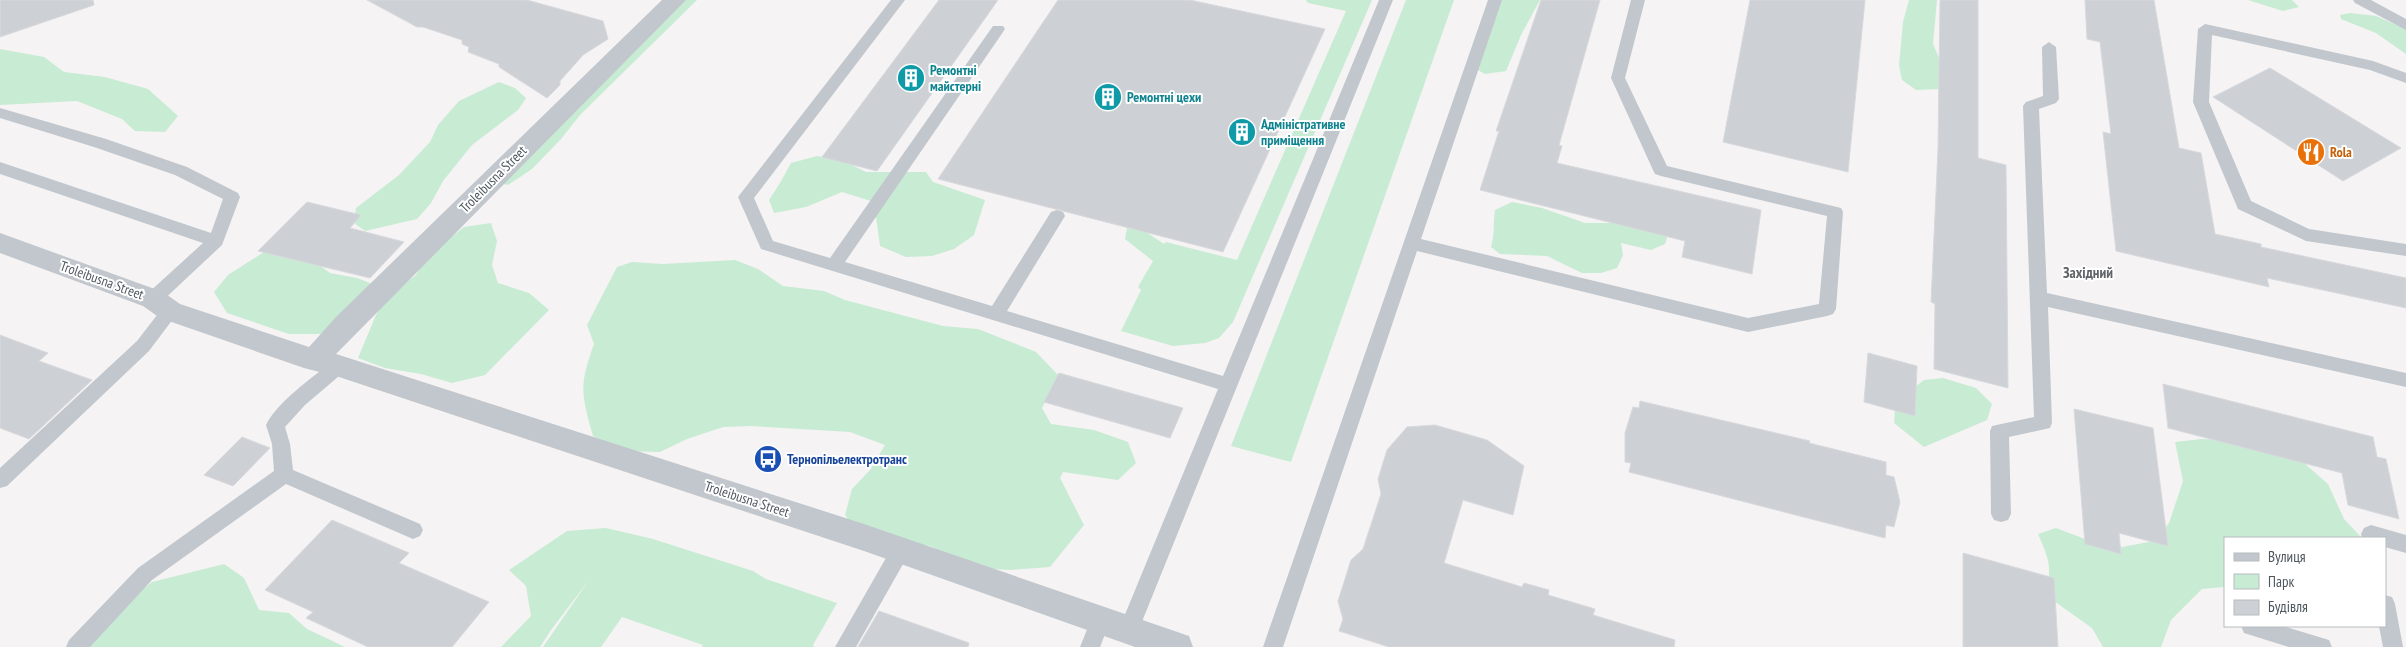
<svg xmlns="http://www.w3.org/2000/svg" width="2406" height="647" font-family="'PT Sans Narrow',sans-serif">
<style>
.green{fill:#c8ebd4}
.building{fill:#cdd0d4;stroke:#d8d9dd}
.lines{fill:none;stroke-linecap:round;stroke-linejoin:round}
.service{fill:#c1c7cd;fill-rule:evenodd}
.minor{fill:#c1c7cd;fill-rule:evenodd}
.labels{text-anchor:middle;stroke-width:4;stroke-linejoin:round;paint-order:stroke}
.culture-label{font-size:14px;font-weight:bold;fill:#0d838f;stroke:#fff;text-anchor:start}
.food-label{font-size:14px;font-weight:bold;fill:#c56008;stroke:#fff;text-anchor:start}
.street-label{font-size:14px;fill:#4d575e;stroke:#fff}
.transit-label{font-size:14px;font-weight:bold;fill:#164399;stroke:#fff;text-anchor:start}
.neighbourhood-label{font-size:15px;font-weight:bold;fill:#606367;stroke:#fff}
</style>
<rect width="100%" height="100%" fill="#f5f3f3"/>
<!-- green -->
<path class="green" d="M673 0H697L580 115 561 139 532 169 508 185 493 182Z
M1306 0H1372L1233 322 1219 338 1205 343 1173 346 1121 331 1141 290 1138 287 1153 261 1125 239 1127 228 1146 232 1164 244 1166 242 1237 260 1346 11 1308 3Z
M1406 0H1454L1291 462 1231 446Z
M1492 0H1540L1521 35 1506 71 1485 74 1474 68Z
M1909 0H1937L1933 44 1940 60 1939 89 1916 90 1902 80 1899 65 1903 22Z
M2248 0H2292L2299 7 2283 11Z
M2350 13 2376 16 2406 29V54L2376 33 2341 19 2340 15Z
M0 49 44 57 64 72 105 77 148 89 178 116 165 132 135 131 122 119 77 101 0 105Z
M499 82 515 88 526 98 518 110 472 145 443 181 431 203 417 219 365 231 354 223 356 208 399 175 430 142 438 125 459 101Z
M817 156 842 160 866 172H926L933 182 985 200 974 235 954 249 932 256 906 257 880 246 874 202 842 192 806 207 774 213 769 200 780 183 791 163Z
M1512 202 1542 208 1585 223H1610L1631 214 1670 229 1665 244 1651 250 1621 243 1623 255 1617 268 1601 273H1582L1547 256 1500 254 1491 247C1495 234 1493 224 1495 210Z
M491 223 497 241 492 265 498 283 529 293 549 310 485 375 452 383 421 374 385 368 358 358 376 315 388 296 416 275 427 256 464 227Z
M264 252 315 262 330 273 357 278 375 285 321 334H289L227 313 214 292 228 275Z
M735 260 758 269 783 286 824 291 845 300 943 326 978 329 1036 352 1059 376 1042 408 1051 424 1094 430 1128 442 1136 463 1118 480 1063 472 1060 478 1084 525 1050 567 1010 570 976 568 930 546 859 534 845 515 852 489 870 470 885 445 850 432 751 426 723 427 687 439 660 452 623 451 593 436C581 393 579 386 594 344L587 325 617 267 632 262 663 264Z
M1943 378 1976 388 1992 404 1987 420 1924 447 1894 423 1895 410 1907 393 1924 380Z
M2202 439 2254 441 2295 455 2328 484 2344 519 2362 538H2225V587L2202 589 2171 620 2161 647H2103L2092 628 2044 594C2054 569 2048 557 2038 534L2056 528 2085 539 2122 547 2154 541 2169 523 2183 481 2175 442Z
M606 528 653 539 753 571 766 579 837 603 813 645 814 647H702L703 645 622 617 601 647H543L589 580 551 630 540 647H501L531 616 526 586 509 570 567 531Z
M224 564 244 578 259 610 289 613 307 629 345 647H87L136 595 152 582Z"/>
<!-- building -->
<path class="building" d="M0 0H93L94 5 0 37Z
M367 0H527L603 21 608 39 583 55 560 81V85L547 98 499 67V64L468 52 469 47 462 44V40L423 27H417Z
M939 0H998L877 171 822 157Z
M1058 0H1190L1325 29 1223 252 938 179Z
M1541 0H1600L1559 145 1562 146 1557 163 1761 210 1752 274 1682 257 1685 241 1480 190 1499 131H1496Z
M1750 0H1865L1848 172 1723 142Z
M1940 0H1978V158L2006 165 2008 388 1934 369 1935 304 1931 302 1938 149Z
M2085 0H2154L2179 148 2201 153 2215 234 2261 244V247L2406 278V308L2267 278 2269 287 2116 251 2103 132 2111 134 2100 42 2087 39Z
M2270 68 2401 148 2343 181 2213 97Z
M307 202 361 215 350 228 404 242 370 278 258 251Z
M0 335 48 353 39 361 92 380 29 439 0 428Z
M1868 353 1917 366 1915 416 1864 402Z
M1059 373 1183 408 1170 438 1044 402Z
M2163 384 2373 437 2377 457 2386 459 2399 519 2348 505 2342 473 2168 428Z
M1640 401 1810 441 1809 443 1886 462V475L1894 477 1900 502 1894 527 1886 525 1885 538 1629 472 1631 463 1625 462V433L1633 407 1639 408Z
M2074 409 2153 428 2168 546 2119 533 2121 554 2085 544Z
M1435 425 1487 440 1524 466 1513 515 1463 500 1444 563 1522 587 1524 583 1549 590 1548 595 1595 609 1593 615 1675 640 1674 647H1389L1339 631 1343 619 1338 601 1351 560 1363 549 1381 494 1378 479 1387 450 1407 427Z
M242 437 270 448 233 486 204 475Z
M332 520 409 553 399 563 489 602 452 647H368L306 618 313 612 265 590Z
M1963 553 2054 578 2058 647H1963Z
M879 611 969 643 968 647H858Z"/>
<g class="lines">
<!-- service -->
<path class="service" d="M891 0H905L754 198 773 241 830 258 993 26H1003L1005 29 1003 32 845 262 992 306 1051 212 1057 210 1063 212 1065 216 1007 311 1223 376 1379 0H1393L1139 629 1136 636 1129 639 1122 636 1119 629 1218 389 761 249 738 197Z
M1488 0H1502L1421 239 1748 318 1819 304 1827 216 1661 176 1655 174 1653 170 1611 78 1631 0H1645L1625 78 1667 166 1841 208 1843 212 1836 309 1833 314 1827 316 1748 332 1417 251 1283 647H1263Z
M2353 0H2371L2406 19V30L2355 3Z
M2205 24 2373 61 2406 73V83L2370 70 2212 35 2209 102 2251 201 2309 229 2406 244V256L2306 241 2238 209 2193 102 2198 29Z
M2049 42 2056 47 2059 99 2056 103 2039 109 2047 293 2406 373V387L2048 307 2052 423 2050 428 2009 437 2011 514 2008 520 2001 522 1994 520 1991 514 1990 431 1992 426 2034 417 2023 106 2026 102 2043 96 2042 47Z
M0 108 106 139 187 167 238 193 240 197 222 245 159 304 153 306 147 304 144 299 147 294 203 243 0 174V162L211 233 223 199 175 175 94 147 0 118Z
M170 304 176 306 179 311 149 351 7 486 0 488V468L137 341 164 306Z
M339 359 345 361 348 366 345 371 305 405 285 427 290 444 293 470 420 524 423 530 420 536 413 539 406 536 286 484 152 580 90 647H66L69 640 138 568 274 471 272 444 266 425C278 401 312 378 333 361Z
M2371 525 2406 535V553L2385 547V538H2362L2361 534 2364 528Z
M901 541 908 544 911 550 856 647H835L894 544Z
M2385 595 2392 597 2395 604 2403 647H2383L2379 626H2385Z
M1101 610 1108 612 1111 619 1100 647H1080L1094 612Z
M2241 626H2283L2329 640 2332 647H2289L2244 633Z"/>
<!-- minor -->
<path class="minor" d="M662 0H686L336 354 864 524 1189 636 1193 647H1135L864 551 339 377 304 368 160 318 143 306 0 253V233L163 292 180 304 309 347 337 316Z"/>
</g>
<!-- icons -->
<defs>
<symbol id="building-disc" viewBox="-11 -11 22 22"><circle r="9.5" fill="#0f9aa8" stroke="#fff"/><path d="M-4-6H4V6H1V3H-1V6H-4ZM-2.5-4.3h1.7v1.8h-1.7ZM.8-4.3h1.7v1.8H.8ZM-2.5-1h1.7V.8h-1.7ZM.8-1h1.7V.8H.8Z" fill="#fff"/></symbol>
<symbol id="restaurant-disc" viewBox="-11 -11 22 22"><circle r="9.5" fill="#e8710a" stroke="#fff"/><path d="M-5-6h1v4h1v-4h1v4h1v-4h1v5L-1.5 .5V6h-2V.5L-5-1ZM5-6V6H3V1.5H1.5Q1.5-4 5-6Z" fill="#fff"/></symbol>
<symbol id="bus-disc" viewBox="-11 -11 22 22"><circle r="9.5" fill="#1a4fb4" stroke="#fff"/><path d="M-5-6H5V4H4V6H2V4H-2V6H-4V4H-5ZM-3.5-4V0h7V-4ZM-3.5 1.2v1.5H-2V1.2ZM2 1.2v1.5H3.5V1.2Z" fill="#fff"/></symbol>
</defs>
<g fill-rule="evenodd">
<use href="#building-disc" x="895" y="62" width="32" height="32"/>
<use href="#building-disc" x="1092" y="81" width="32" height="32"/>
<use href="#building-disc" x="1226" y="116" width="32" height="32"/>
<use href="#restaurant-disc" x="2295" y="136" width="32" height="32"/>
<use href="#bus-disc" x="752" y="443" width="32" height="32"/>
</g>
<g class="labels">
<!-- culture labels -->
<g class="culture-label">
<text x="930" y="75">Ремонтні<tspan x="930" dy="16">майстерні</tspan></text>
<text x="1127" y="102">Ремонтні цехи</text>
<text x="1261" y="129">Адміністративне<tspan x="1261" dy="16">приміщення</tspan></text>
</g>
<!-- food labels -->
<g class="food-label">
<text x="2330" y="157">Rola</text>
</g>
<!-- street labels -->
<g class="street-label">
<text transform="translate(493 179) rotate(-45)" y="5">Troleibusna Street</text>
<text transform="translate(102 280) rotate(20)" y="5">Troleibusna Street</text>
<text transform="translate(747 499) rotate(18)" y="5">Troleibusna Street</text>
</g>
<!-- transit labels -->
<g class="transit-label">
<text x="787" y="464">Тернопільелектротранс</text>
</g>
<!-- neighbourhood labels -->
<g class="neighbourhood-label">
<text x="2088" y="278">Західний</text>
</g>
</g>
<!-- legend -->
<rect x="2224" y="537" width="162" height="90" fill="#ffffff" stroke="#b8bcbf"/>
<rect x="2234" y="553" width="25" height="8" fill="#c1c7cd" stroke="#b8bcbf"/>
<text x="2268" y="562" font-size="15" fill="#4d575e">Вулиця</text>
<rect x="2234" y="574" width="25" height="15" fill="#c8ebd4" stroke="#b8bcbf"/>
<text x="2268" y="587" font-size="15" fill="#4d575e">Парк</text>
<rect x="2234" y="600" width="25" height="15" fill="#cdd0d4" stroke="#b8bcbf"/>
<text x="2268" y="612" font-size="15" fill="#4d575e">Будівля</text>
</svg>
